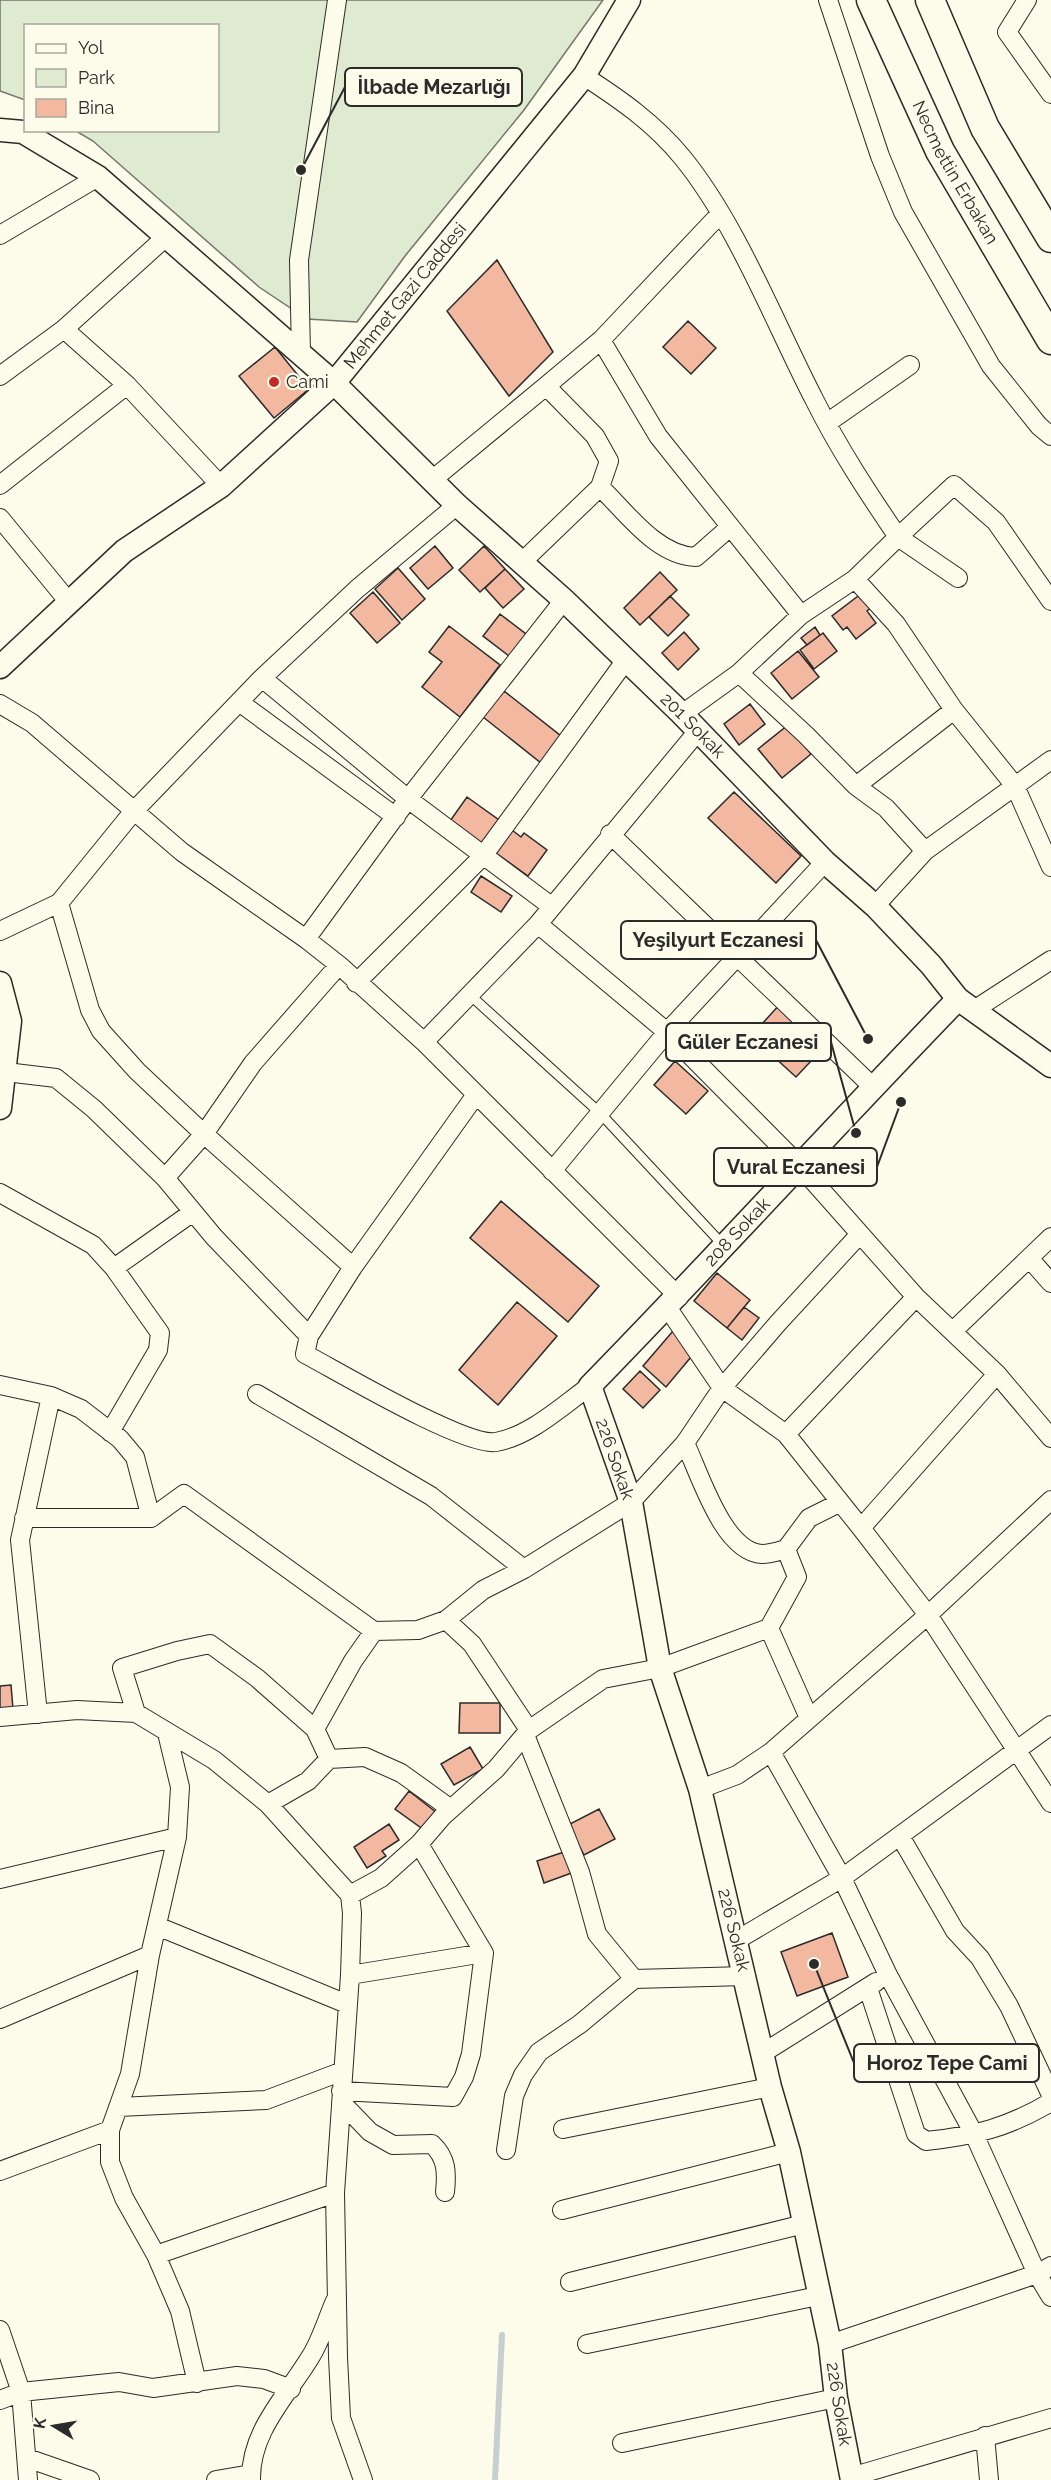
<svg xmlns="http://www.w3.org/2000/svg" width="1051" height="2480" font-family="Raleway,sans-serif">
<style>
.green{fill:#deebd1;stroke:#74746e;stroke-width:1.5}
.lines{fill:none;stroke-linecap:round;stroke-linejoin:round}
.stream{stroke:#c7d0d0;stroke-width:6}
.building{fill:#f2b8a0;stroke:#2b2b2b;stroke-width:1.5}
.service-casing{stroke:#2b2b2b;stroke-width:11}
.minor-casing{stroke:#2b2b2b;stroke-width:20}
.tertiary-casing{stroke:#2b2b2b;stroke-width:25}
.primary-casing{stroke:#2b2b2b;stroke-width:31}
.service{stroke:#fdfbea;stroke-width:9}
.minor{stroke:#fdfbea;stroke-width:18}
.tertiary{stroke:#fdfbea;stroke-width:22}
.primary{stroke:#fdfbea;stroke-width:28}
.poi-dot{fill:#c62828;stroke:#fdfbea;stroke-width:2}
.labels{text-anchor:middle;stroke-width:4.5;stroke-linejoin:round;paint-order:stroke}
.street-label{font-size:18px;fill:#2b2b2b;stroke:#fdfbea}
.poi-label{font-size:18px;fill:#2b2b2b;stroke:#fdfbea;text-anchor:start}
.leader{fill:none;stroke:#2b2b2b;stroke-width:2}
.callout-dot{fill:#2b2b2b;stroke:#fdfbea;stroke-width:2}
.callout{fill:#fdfbea;stroke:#2b2b2b;stroke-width:2}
.callout-label{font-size:20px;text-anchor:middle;font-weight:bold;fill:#2b2b2b}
</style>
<rect width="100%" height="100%" fill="#fdfbea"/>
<!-- green -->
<path class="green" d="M0 0H603L524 110 405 256 357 322 307 319 259 287 93 141 76 131 218 130V26H26L25 100 0 91Z"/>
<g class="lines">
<!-- stream -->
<path class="stream" d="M495 2480 502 2335"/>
</g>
<!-- building -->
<path class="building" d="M497 260 553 352 509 396 447 311Z
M688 321 716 348 691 374 663 347Z
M275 347 309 389 274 418 239 376Z
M435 546 453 568 428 589 410 568Z
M484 546 505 569 480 592 459 570Z
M398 568 425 599 402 620 375 589Z
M505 569 524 589 503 608 485 588Z
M660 572 677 590 640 625 624 608Z
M373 592 400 623 377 643 350 613Z
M862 593 872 607 867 611 876 623 856 639 847 627 843 630 832 616Z
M670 596 689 615 668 636 649 617Z
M500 614 526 634 509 656 483 636Z
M449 626 500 665 460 717 422 687 442 662 429 652Z
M815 627 820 635 807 645 801 638Z
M684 632 699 649 678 670 662 653Z
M823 633 837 651 814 669 800 650Z
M798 651 819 677 792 699 771 673Z
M504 691 561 736 541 763 483 717Z
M750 704 765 724 739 745 724 724Z
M788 725 811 754 782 778 758 749Z
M734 792 801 856 776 883 708 818Z
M467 797 499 820 482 843 450 821Z
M512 830 521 837 524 833 547 850 528 876 496 853Z
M481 876 512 896 501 912 471 892Z
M781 1003 826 1045 796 1077 751 1036Z
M675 1061 708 1091 686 1114 654 1085Z
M501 1201 599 1286 568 1322 470 1238Z
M717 1273 750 1300 727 1328 694 1301Z
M517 1302 557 1336 498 1405 459 1370Z
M744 1307 759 1318 742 1340 727 1328Z
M673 1331 696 1351 666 1387 643 1366Z
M640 1371 660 1390 643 1408 623 1389Z
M11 1685 13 1709 0 1710V1686Z
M460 1703H500V1733H459Z
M470 1747 483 1769 454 1785 441 1764Z
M409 1791 437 1813 424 1830 395 1809Z
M599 1809 615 1839 584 1855 568 1825Z
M389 1824 399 1840 382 1851 386 1856 367 1868 354 1847Z
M570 1850 577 1871 544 1883 537 1861Z
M832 1933 848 1977 797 1996 781 1952Z"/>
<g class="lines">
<defs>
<path id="service" d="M470 995 600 1113 723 1245"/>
<path id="minor" d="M828 0 880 156 903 212 991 366 1039 426 1051 436
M1027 0 1007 32 1051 94
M584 76C621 100 654 123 682 157 737 224 775 324 815 401 839 449 868 493 898 537L855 579 801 615 739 673 682 714
M720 214 601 340 658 436 801 615
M0 235 98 177
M64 329 127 385 221 486
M301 354 299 260 337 0
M0 376 64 329 167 236
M827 423 910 365
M432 480 546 386
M0 485 127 385
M600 487C627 513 657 556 696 557L730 527
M0 518 68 601
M522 562 600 487 609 461 595 436 546 386 601 340
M958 578 898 537 954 485 996 522 1051 601
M855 579 896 624 954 710 856 786 886 808 925 851
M739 673 806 735 856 786
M262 678 408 799 551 906
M239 702 396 817
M0 704 32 723 182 852 306 939 339 965 424 1042 679 1297
M954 710 1015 786 1051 867
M610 834 873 1087
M59 903 90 1010 101 1031 137 1071 204 1134 353 1267
M875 906 925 851 1051 760
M538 924 667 1032 799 1165 916 1297 997 1374 1051 1438
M0 931 59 903 133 812 262 678 357 589 457 505
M306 939 408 799 564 600
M356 983 483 856 626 660
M974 1010 1051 960
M424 1042 538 924 698 731
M6 1072 56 1078 94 1109 165 1178 214 1237 309 1336
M475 1096 353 1267 309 1336 305 1354C339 1372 465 1447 496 1442 530 1436 562 1406 590 1386
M552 1171 667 1032 825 862
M165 1178 204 1134 253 1063 339 965
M0 1193 93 1245 114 1268 160 1333 158 1350 110 1432
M1029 1258 1051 1283
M114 1268 193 1212
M667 1307 722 1388 786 1434 861 1528 928 1615 1051 1803
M953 1331 1051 1237
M0 1385 51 1396 81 1409 120 1439 135 1457 151 1518
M257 1394 431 1496 524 1569
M786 1434 916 1297
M685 1443C700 1474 723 1552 762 1554 770 1554 779 1551 786 1549
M24 1518H151L184 1494 374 1631
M861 1528 997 1374
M446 1620 472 1644 529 1730
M769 1628 809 1718
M136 1713 122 1668 177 1651 210 1644 257 1678 315 1729
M38 1714 20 1540 51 1396
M0 1717 77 1710 136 1713 214 1760 268 1804 350 1895 352 1913 350 1975 335 2193 338 2357 341 2418 363 2480
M167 1733 180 1787 177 1837 150 1955 130 2074 110 2130V2162L124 2198 156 2255 180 2311 197 2383
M525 1735 580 1872 597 1934 634 1979
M771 1752 842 1878 888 1975 974 2134 1037 2274 1051 2297
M329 1759 365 1757 401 1773 451 1809
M700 1789 737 1775 771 1752 928 1615 1051 1500
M268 1804 308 1781 329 1759 315 1729 353 1661 374 1631 418 1630 446 1620 483 1590 524 1569 631 1502 685 1443 722 1388 778 1323 860 1234
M900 1836 955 1931 980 1958 1009 2006 1051 2095
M0 1879 177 1837
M350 1895 381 1878 419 1844 443 1816 496 1769 529 1730 603 1679 660 1668 769 1628 797 1577 786 1549 809 1518 839 1503
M157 1926 347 2004
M737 1940 842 1878 1051 1725
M350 1975 484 1953
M868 1988 916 2134 926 2141C975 2136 1009 2127 1051 2102
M0 2019 150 1955
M763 2053 876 1982
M341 2091 453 2097 464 2077 471 2054 484 1953 419 1844
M341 2102 370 2132 393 2145 432 2144C447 2158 447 2173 445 2192
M119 2107 266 2100 343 2071
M563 2129 770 2087
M506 2150 514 2096 523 2075 539 2052 580 2024 634 1979 746 1976
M0 2171 110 2130
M562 2210 789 2152
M156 2255 335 2193
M570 2282 804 2224
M0 2330 21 2392 28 2480
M587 2344 818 2296
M830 2344 1037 2274 1051 2266
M0 2400 21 2392 119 2382 153 2388 237 2376 264 2379 291 2389
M985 2436 989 2480
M622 2443 836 2398
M27 2458 90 2480
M851 2477 1051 2418
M216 2480 251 2474
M251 2480C250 2431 287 2396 311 2356 321 2340 327 2319 335 2301"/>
<g id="tertiary">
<path id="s1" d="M0 130 23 132 98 177 334 383 457 505 564 600 682 714 825 862 875 906 931 965 958 999 1051 1066"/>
<path id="s2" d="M0 667 124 551 221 486 334 383 584 76 629 0"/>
<path d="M0 983 10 1021 0 1108"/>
<path id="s3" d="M852 2480 836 2398 830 2344 789 2152 770 2087 700 1789 660 1668 631 1502 590 1386C714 1259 834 1127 958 999"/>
</g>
<g id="primary">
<path id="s4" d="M871 0 940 151 1051 340"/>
<path d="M930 0 985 128 1051 238"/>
</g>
</defs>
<!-- service casing -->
<use href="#service" class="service-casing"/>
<!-- minor casing -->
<use href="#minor" class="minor-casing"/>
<!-- tertiary casing -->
<use href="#tertiary" class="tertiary-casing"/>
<!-- primary casing -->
<use href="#primary" class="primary-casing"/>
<!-- service -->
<use href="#service" class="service"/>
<!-- minor -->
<use href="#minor" class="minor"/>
<!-- tertiary -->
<use href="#tertiary" class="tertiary"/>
<!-- primary -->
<use href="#primary" class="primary"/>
</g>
<!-- markers -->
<circle class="poi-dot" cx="274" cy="382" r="6"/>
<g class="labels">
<!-- street labels -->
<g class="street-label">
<text dy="6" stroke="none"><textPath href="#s4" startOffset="192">Necmettin Erbakan</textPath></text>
<text dy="6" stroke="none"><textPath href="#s2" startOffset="552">Mehmet Gazi Caddesi</textPath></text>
<text dy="6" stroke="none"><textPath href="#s1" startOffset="920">201 Sokak</textPath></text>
<text dy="6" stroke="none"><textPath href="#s3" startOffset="1340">208 Sokak</textPath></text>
<text transform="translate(615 1459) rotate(71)" y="6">226 Sokak</text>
<text transform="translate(734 1930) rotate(76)" y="6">226 Sokak</text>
<text transform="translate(839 2404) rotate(81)" y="6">226 Sokak</text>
</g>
<!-- poi labels -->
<g class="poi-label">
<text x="286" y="388">Cami</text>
</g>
</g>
<!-- callouts -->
<path class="leader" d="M301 170L345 87M868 1039L816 940M856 1133L831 1042M901 1102L877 1167M814 1964L854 2063"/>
<g class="callout-dot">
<circle cx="301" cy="170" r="6"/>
<circle cx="868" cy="1039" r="6"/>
<circle cx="856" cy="1133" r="6"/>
<circle cx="901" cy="1102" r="6"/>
<circle cx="814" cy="1964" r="6"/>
</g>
<g class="callout">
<rect x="345" y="68" width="177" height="38" rx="6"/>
<rect x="621" y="921" width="195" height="38" rx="6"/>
<rect x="666" y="1023" width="165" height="38" rx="6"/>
<rect x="714" y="1148" width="163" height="38" rx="6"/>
<rect x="854" y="2044" width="185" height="38" rx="6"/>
</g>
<g class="callout-label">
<text x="434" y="94">İlbade Mezarlığı</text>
<text x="718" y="947">Yeşilyurt Eczanesi</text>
<text x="748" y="1049">Güler Eczanesi</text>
<text x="796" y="1174">Vural Eczanesi</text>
<text x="947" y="2070">Horoz Tepe Cami</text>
</g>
<!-- legend -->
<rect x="24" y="24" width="195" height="108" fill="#fdfbea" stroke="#a9a89e" stroke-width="1.5"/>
<rect x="36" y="44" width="30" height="9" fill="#fdfbea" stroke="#a9a89e" stroke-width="1.5"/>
<text x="78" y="54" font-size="18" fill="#2b2b2b">Yol</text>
<rect x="36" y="69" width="30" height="18" fill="#deebd1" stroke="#a9a89e" stroke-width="1.5"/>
<text x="78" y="84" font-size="18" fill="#2b2b2b">Park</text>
<rect x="36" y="99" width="30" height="18" fill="#f2b8a0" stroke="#a9a89e" stroke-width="1.5"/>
<text x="78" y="114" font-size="18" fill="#2b2b2b">Bina</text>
<!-- north arrow -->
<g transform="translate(54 2426) rotate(281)" stroke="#fdfbea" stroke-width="4.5" paint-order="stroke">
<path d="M0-4.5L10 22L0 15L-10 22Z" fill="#2b2b2b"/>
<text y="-9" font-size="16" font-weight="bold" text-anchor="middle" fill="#2b2b2b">K</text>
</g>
</svg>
